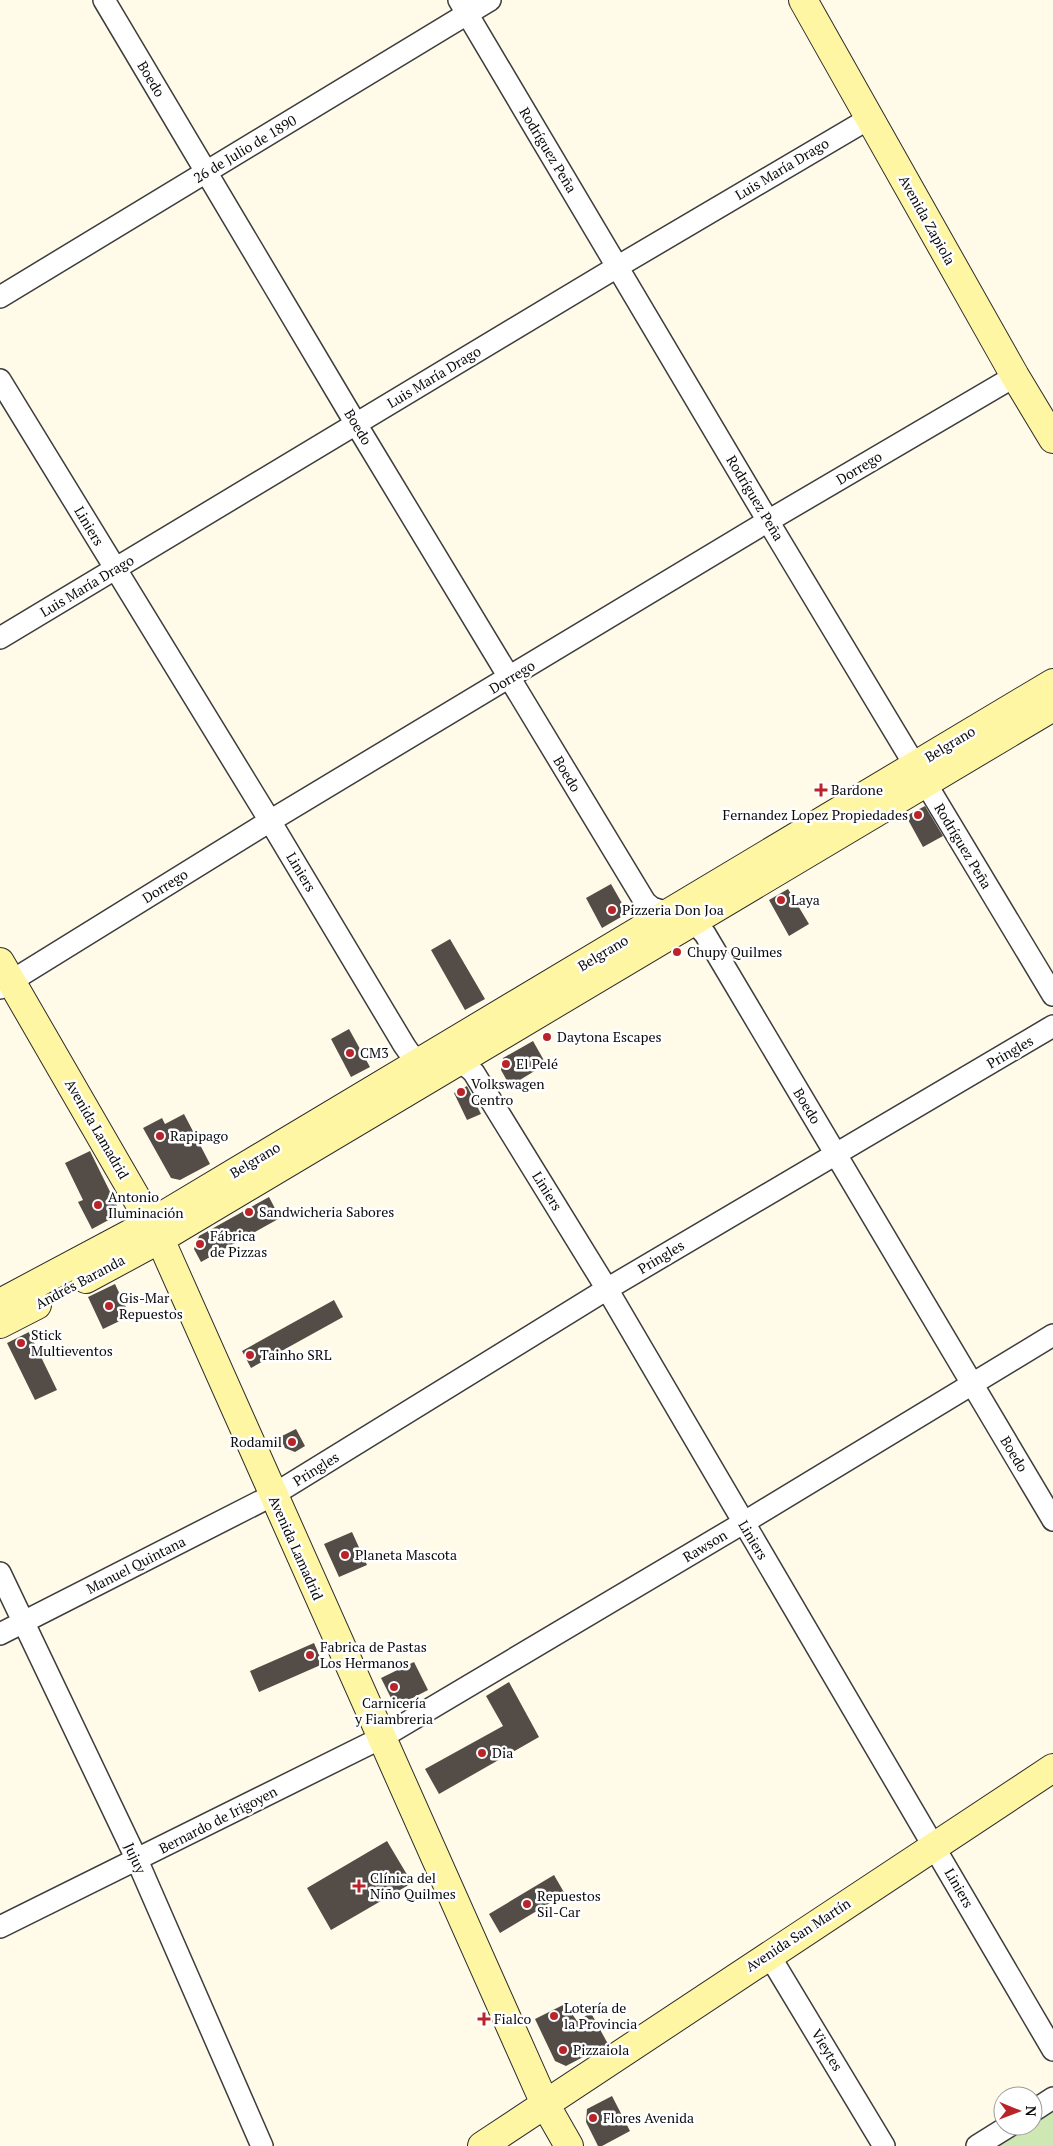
<svg xmlns="http://www.w3.org/2000/svg" width="1053" height="2146" font-family="'PT Serif',serif">
<style>
.green{fill:#cee8b3}
.building{fill:#534c47}
.lines{fill:none;stroke-linecap:round;stroke-linejoin:round}
.street-casing{stroke:#3d3d3d;stroke-width:24}
.secondary-casing{stroke:#2c2c2c;stroke-width:30}
.street{stroke:#fff;stroke-width:21}
.secondary{stroke:#fff6a3;stroke-width:28}
.poi-dot{fill:#b82429;stroke:#fff;stroke-width:2}
.labels{text-anchor:middle;stroke-width:5;stroke-linejoin:round;paint-order:stroke}
.street-label{font-size:14px;fill:#0a0a0a;stroke:#fff}
.poi-label{font-size:14px;fill:#0a0a0a;stroke:#fff;text-anchor:start}
</style>
<rect width="100%" height="100%" fill="#fffbe8"/>
<!-- green -->
<path class="green" d="M1053 2109V2146H995L1026 2126H1033V2122Z"/>
<!-- building -->
<path class="building" d="M925 806 943 836 923 847 906 816Z
M611 884 623 905 621 917 602 928 586 898Z
M788 889 809 924 789 936 769 900Z
M450 939 485 999 465 1010 431 950Z
M349 1029 370 1067 351 1077 331 1039Z
M533 1041 546 1064 510 1086 501 1070 503 1058Z
M467 1086 481 1114 467 1120 454 1093Z
M184 1114 210 1164 180 1180 171 1178 143 1128 162 1118 165 1124Z
M90 1151 118 1208 116 1216 92 1229 78 1202 83 1200 65 1163Z
M269 1197 280 1218 201 1262 194 1249 199 1236Z
M115 1284 130 1316 103 1329 88 1297Z
M334 1300 343 1317 251 1368 242 1351Z
M29 1332 57 1390 35 1400 7 1343Z
M296 1429 305 1446 295 1452 285 1448 280 1437Z
M352 1532 367 1565 339 1577 324 1544Z
M314 1643 323 1664 259 1692 250 1671Z
M414 1662 428 1690 401 1704 392 1700 381 1678Z
M509 1682 539 1737 439 1794 425 1769 503 1726 486 1696Z
M387 1841 412 1883 331 1930 307 1888Z
M554 1875 565 1894 500 1933 489 1914Z
M565 2004 577 2021 591 2013 608 2044 566 2066 555 2061 535 2019Z
M612 2096 630 2131 602 2146H598L586 2122 587 2109Z"/>
<g class="lines">
<defs>
<path id="street" d="M104 0 356 424 645 902 652 908 693 921 705 934 1053 1520
M459 0 768 521 1053 995
M0 297 490 0
M0 380 270 821 404 1045C406 1048 409 1053 412 1055 431 1068 458 1053 474 1073L607 1289 1053 2050
M0 638 617 267 870 118
M0 988 270 821 768 521 1015 376
M0 1573 137 1860 262 2146
M0 1634 273 1495 607 1289 1053 1026
M0 1927 381 1738 743 1523 1053 1335
M769 1955 884 2146
M1033 2111 1053 2098
M977 2146 1009 2126"/>
<path id="secondary" d="M803 0 1015 376 1053 439
M0 962 160 1239 545 2104 569 2146
M86 1279 160 1239 1053 707
M0 1303 152 1222 1053 683
M0 1324 37 1305
M482 2146 1053 1768"/>
</defs>
<!-- street casing -->
<use href="#street" class="street-casing"/>
<!-- secondary casing -->
<use href="#secondary" class="secondary-casing"/>
<!-- street -->
<use href="#street" class="street"/>
<!-- secondary -->
<use href="#secondary" class="secondary"/>
</g>
<!-- markers -->
<g class="poi-dot">
<path d="M818.5 782.5h5v5h5v5h-5v5h-5v-5h-5v-5h5z"/>
<circle cx="918" cy="815" r="5"/>
<circle cx="781" cy="900" r="5"/>
<circle cx="612" cy="910" r="5"/>
<circle cx="677" cy="952" r="5"/>
<circle cx="547" cy="1037" r="5"/>
<circle cx="350" cy="1053" r="5"/>
<circle cx="506" cy="1064" r="5"/>
<circle cx="461" cy="1092" r="5"/>
<circle cx="160" cy="1136" r="5"/>
<circle cx="98" cy="1205" r="5"/>
<circle cx="249" cy="1212" r="5"/>
<circle cx="200" cy="1244" r="5"/>
<circle cx="109" cy="1306" r="5"/>
<circle cx="21" cy="1343" r="5"/>
<circle cx="250" cy="1355" r="5"/>
<circle cx="292" cy="1442" r="5"/>
<circle cx="345" cy="1555" r="5"/>
<circle cx="310" cy="1655" r="5"/>
<circle cx="394" cy="1687" r="5"/>
<circle cx="482" cy="1753" r="5"/>
<path d="M356.5 1878.5h5v5h5v5h-5v5h-5v-5h-5v-5h5z"/>
<circle cx="527" cy="1904" r="5"/>
<circle cx="554" cy="2016" r="5"/>
<path d="M481.5 2011.5h5v5h5v5h-5v5h-5v-5h-5v-5h5z"/>
<circle cx="563" cy="2050" r="5"/>
<circle cx="593" cy="2118" r="5"/>
</g>
<g class="labels">
<!-- street labels -->
<g class="street-label">
<text transform="translate(151 79) rotate(59)" y="5">Boedo</text>
<text transform="translate(245 149) rotate(-31)" y="5">26 de Julio de 1890</text>
<text transform="translate(548 150) rotate(59)" y="5">Rodríguez Peña</text>
<text transform="translate(782 169) rotate(-31)" y="5">Luis María Drago</text>
<text transform="translate(927 220) rotate(61)" y="5">Avenida Zapiola</text>
<text transform="translate(434 377) rotate(-31)" y="5">Luis María Drago</text>
<text transform="translate(358 427) rotate(59)" y="5">Boedo</text>
<text transform="translate(859 468) rotate(-31)" y="5">Dorrego</text>
<text transform="translate(755 498) rotate(59)" y="5">Rodríguez Peña</text>
<text transform="translate(89 526) rotate(59)" y="5">Liniers</text>
<text transform="translate(87 586) rotate(-31)" y="5">Luis María Drago</text>
<text transform="translate(512 677) rotate(-31)" y="5">Dorrego</text>
<text transform="translate(950 744) rotate(-31)" y="5">Belgrano</text>
<text transform="translate(567 774) rotate(59)" y="5">Boedo</text>
<text transform="translate(963 846) rotate(59)" y="5">Rodríguez Peña</text>
<text transform="translate(301 872) rotate(59)" y="5">Liniers</text>
<text transform="translate(165 886) rotate(-32)" y="5">Dorrego</text>
<text transform="translate(603 953) rotate(-31)" y="5">Belgrano</text>
<text transform="translate(1010 1052) rotate(-30)" y="5">Pringles</text>
<text transform="translate(807 1106) rotate(59)" y="5">Boedo</text>
<text transform="translate(97 1129) rotate(60)" y="5">Avenida Lamadrid</text>
<text transform="translate(255 1160) rotate(-31)" y="5">Belgrano</text>
<text transform="translate(547 1191) rotate(58)" y="5">Liniers</text>
<text transform="translate(661 1257) rotate(-31)" y="5">Pringles</text>
<text transform="translate(80 1282) rotate(-28)" y="5">Andrés Baranda</text>
<text transform="translate(1014 1454) rotate(59)" y="5">Boedo</text>
<text transform="translate(316 1469) rotate(-32)" y="5">Pringles</text>
<text transform="translate(753 1540) rotate(59)" y="5">Liniers</text>
<text transform="translate(705 1546) rotate(-31)" y="5">Rawson</text>
<text transform="translate(296 1548) rotate(66)" y="5">Avenida Lamadrid</text>
<text transform="translate(136 1565) rotate(-27)" y="5">Manuel Quintana</text>
<text transform="translate(218 1820) rotate(-27)" y="5">Bernardo de Irigoyen</text>
<text transform="translate(135 1858) rotate(65)" y="5">Jujuy</text>
<text transform="translate(959 1888) rotate(60)" y="5">Liniers</text>
<text transform="translate(798 1935) rotate(-33)" y="5">Avenida San Martín</text>
<text transform="translate(827 2050) rotate(59)" y="5">Vieytes</text>
</g>
<!-- poi labels -->
<g class="poi-label">
<text x="831" y="795">Bardone</text>
<text x="908" y="820" text-anchor="end">Fernandez Lopez Propiedades</text>
<text x="791" y="905">Laya</text>
<text x="622" y="915">Pizzeria Don Joa</text>
<text x="687" y="957">Chupy Quilmes</text>
<text x="557" y="1042">Daytona Escapes</text>
<text x="360" y="1058">CM3</text>
<text x="516" y="1069">El Pelé</text>
<text x="471" y="1089">Volkswagen<tspan x="471" dy="16">Centro</tspan></text>
<text x="170" y="1141">Rapipago</text>
<text x="108" y="1202">Antonio<tspan x="108" dy="16">Iluminación</tspan></text>
<text x="259" y="1217">Sandwicheria Sabores</text>
<text x="210" y="1241">Fábrica<tspan x="210" dy="16">de Pizzas</tspan></text>
<text x="119" y="1303">Gis-Mar<tspan x="119" dy="16">Repuestos</tspan></text>
<text x="31" y="1340">Stick<tspan x="31" dy="16">Multieventos</tspan></text>
<text x="260" y="1360">Tainho SRL</text>
<text x="282" y="1447" text-anchor="end">Rodamil</text>
<text x="355" y="1560">Planeta Mascota</text>
<text x="320" y="1652">Fabrica de Pastas<tspan x="320" dy="16">Los Hermanos</tspan></text>
<text x="394" y="1708" text-anchor="middle">Carnicería<tspan x="394" dy="16">y Fiambreria</tspan></text>
<text x="492" y="1758">Dia</text>
<text x="370" y="1883">Clínica del<tspan x="370" dy="16">Niño Quilmes</tspan></text>
<text x="537" y="1901">Repuestos<tspan x="537" dy="16">Sil-Car</tspan></text>
<text x="564" y="2013">Lotería de<tspan x="564" dy="16">la Provincia</tspan></text>
<text x="494" y="2024">Fialco</text>
<text x="573" y="2055">Pizzaiola</text>
<text x="603" y="2123">Flores Avenida</text>
</g>
</g>
<!-- north arrow -->
<g transform="translate(1018 2111) rotate(91)"><circle r="24" fill="#ffffff" stroke="#9d9d9d"/>
<path d="M0-4L9 19L0 12L-9 19Z" fill="#b82429"/>
<text y="-8" font-size="14" font-weight="bold" text-anchor="middle" fill="#0a0a0a">N</text>
</g>
</svg>
